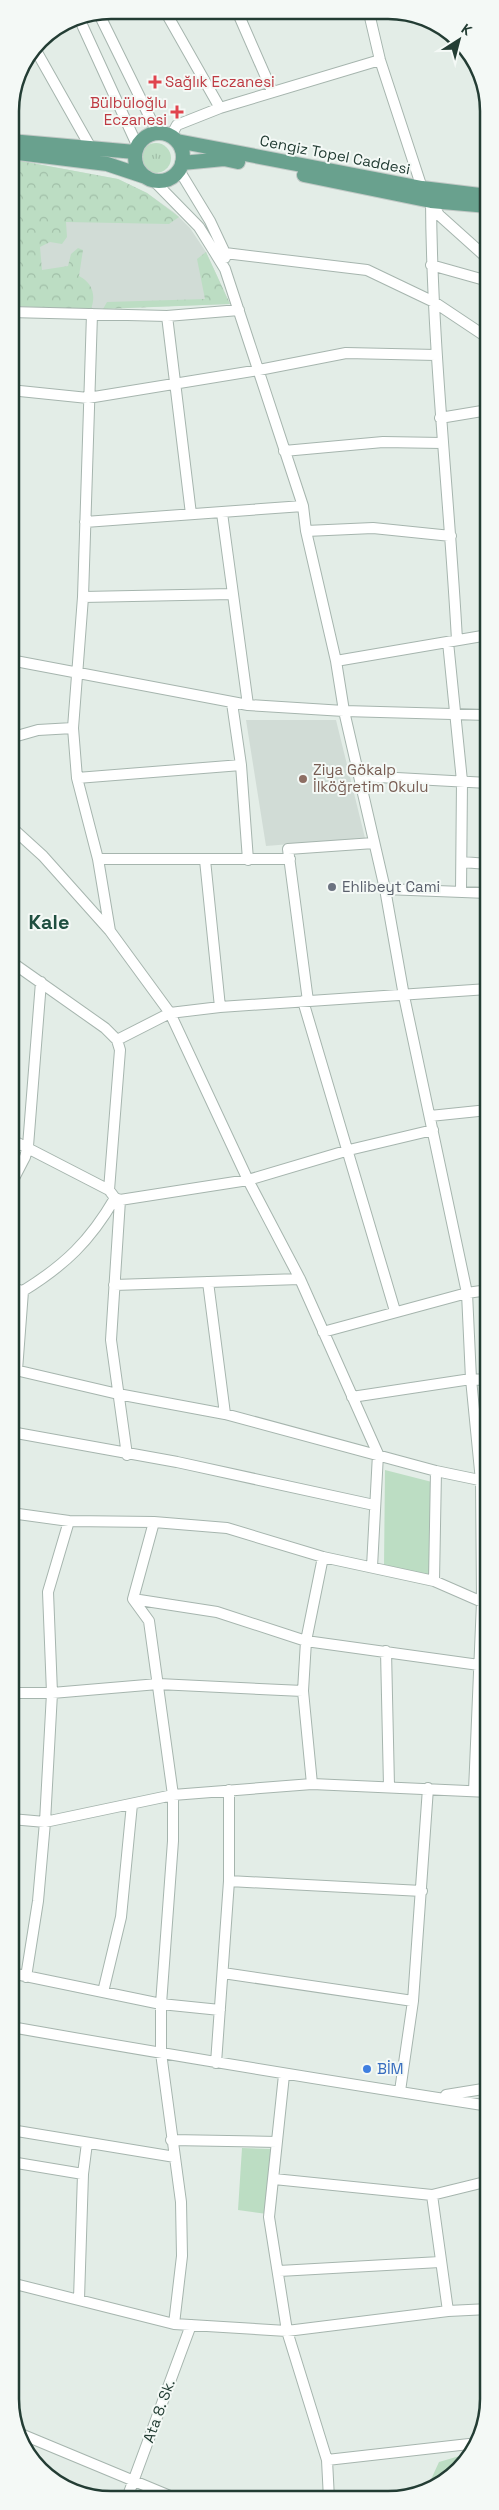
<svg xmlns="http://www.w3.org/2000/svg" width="499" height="2510" font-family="'Space Grotesk',sans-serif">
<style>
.built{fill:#d1dcd6}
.grass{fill:url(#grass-tufts)}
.forest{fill:url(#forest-crowns)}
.green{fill:#bcddc3}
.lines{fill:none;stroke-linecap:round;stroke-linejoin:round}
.minor-casing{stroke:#a6b5ae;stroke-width:12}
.major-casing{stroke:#c1c9c6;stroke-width:16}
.minor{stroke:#fff;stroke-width:10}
.major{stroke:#69a18e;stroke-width:14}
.health-dot{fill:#e0444e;stroke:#f4f9f6;stroke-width:2}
.education-dot{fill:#8d6e63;stroke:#f4f9f6;stroke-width:2}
.worship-dot{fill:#6b7280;stroke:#f4f9f6;stroke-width:2}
.shop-dot{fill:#3f7fe0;stroke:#f4f9f6;stroke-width:2}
.labels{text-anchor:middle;stroke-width:4;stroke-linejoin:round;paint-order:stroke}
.health-label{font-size:15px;fill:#be3a42;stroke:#f4f9f6;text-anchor:start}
.street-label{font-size:15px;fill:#233d34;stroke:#f4f9f6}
.education-label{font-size:15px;fill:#785e54;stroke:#f4f9f6;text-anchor:start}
.worship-label{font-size:15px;fill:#5b616d;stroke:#f4f9f6;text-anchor:start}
.shop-label{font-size:15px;fill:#366cbe;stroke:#f4f9f6;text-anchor:start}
.district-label{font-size:20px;font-weight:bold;fill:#1f4f40;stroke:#f4f9f6}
.rim{fill:none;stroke:#233d34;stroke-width:2.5}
</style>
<defs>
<pattern id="grass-tufts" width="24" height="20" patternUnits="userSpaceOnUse" patternTransform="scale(1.25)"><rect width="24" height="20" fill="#bcddc3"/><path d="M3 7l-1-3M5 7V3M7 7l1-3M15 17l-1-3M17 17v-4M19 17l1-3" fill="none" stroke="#a1bfa8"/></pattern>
<pattern id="forest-crowns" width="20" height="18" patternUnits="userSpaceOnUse" patternTransform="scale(1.25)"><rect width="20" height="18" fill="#bcddc3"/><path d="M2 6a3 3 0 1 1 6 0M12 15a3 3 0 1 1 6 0" fill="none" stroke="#a1bfa8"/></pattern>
</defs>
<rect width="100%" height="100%" fill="#e3ede7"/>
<!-- built -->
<path class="built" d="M10 159 118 179 147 193 175 213 190 228 206 252 230 304 91 309 10 306Z
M246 720H336L365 838 266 846Z"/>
<!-- grass -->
<path class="grass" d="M141 158a15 15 0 1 1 30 0a15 15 0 1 1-30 0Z"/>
<!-- forest -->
<path class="forest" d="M10 159 118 179 147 193 179 217 169 224 66 222 67 237 62 244 50 242 40 247 42 270 68 266 71 254 78 248 83 250 79 276C93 283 96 296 91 309L10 306Z
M206 252 230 304 103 309 107 302 205 299 197 259Z"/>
<!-- green -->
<path class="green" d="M385 1470 432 1482 430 1577 384 1566Z
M242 2148 272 2149 267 2214 238 2210Z
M463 2455 469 2456 460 2470 428 2486 439 2462Z"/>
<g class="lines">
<defs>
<path id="minor" d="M165 11 220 108
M237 11 272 91
M98 12 157 132
M369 13 380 60 422 188
M78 16 137 145
M34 47 91 148
M171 136 177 125 220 108 380 60
M179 170 210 221 225 253V258
M153 180 199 227 225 269 303 506 306 531 336 661 344 711 385 889 404 996 467 1293 471 1379 481 1481 482 1602 474 1791
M431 201C432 348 449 493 457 640
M431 201 439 215 488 259
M225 253 367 270 434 302 488 338
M431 265 488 281
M10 312 167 316 239 310
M92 314 83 597 73 728 77 778 98 859 110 931
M167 316 191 514
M10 390 88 398 259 370 346 353 436 355
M440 418 488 410
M284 451 383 442 442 443
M222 513 248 705
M85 522 303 506
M306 531 373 528 451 536
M83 597 232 594
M448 642 462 781 461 891
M10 660 248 705 344 711 488 715
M336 661 488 635
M232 703 241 765 248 860
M10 738 38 730 73 728
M360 776 488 783
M77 778 241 765
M10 826 43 856 110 931 170 1013 248 1180 300 1279 378 1454 372 1567
M98 859H290
M205 860 220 1007
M462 862 488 864
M385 889 488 893
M10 961 105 1028 117 1040 120 1050 109 1190
M303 1001 395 1311
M308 1001 288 849 374 843
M117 1040 170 1013 220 1007 488 989
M430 1116 488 1110
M10 1139 109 1190 115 1198 120 1200 248 1180 349 1150 433 1130
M10 1186 25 1157 28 1146 41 982
M120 1200 111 1340 127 1455
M208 1282 225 1414
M114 1285 300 1279
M11 1288 23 1291C65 1265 90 1241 115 1198
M323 1332 467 1293 488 1290
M11 1369 118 1394 225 1414 436 1471 489 1482
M17 1370 23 1291
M352 1397 471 1379 489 1380
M11 1432 177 1462 374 1505
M11 1513 69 1521 154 1522 227 1528 323 1557 434 1581 489 1605
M154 1522 133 1599 149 1621 173 1795V1841L161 2004V2053L181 2202 182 2256 174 2324
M434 1581 436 1471
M133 1599 217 1612 306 1641 479 1665
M386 1651 389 1786
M11 1693H52L158 1684 303 1691
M312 1784 303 1691 306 1641 323 1557
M11 1819 45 1822 173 1795 312 1784 489 1792
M229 1881 422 1891
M11 1973 161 2004 220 2010
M223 1973 413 2001
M26 1977 38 1901 45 1822 52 1693 48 1592 69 1521
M103 1992 121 1917 132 1804
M11 2027C170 2055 329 2081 489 2106
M216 2063 229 1881V1790
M284 2075 269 2217 287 2331 327 2460 329 2499
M400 2091 413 2001 428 1788
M446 2095 489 2088
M11 2130 175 2157
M171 2140 277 2142
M11 2162 83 2174
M274 2179 432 2195 489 2181
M432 2195 448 2311
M279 2271 440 2262
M11 2283 174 2324 287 2331 448 2311 489 2309
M79 2299 83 2174 87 2143
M21 2434 175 2498
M327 2460 478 2443
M127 2498 191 2325"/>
<path id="major" d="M135 157a24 24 0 1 1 48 0a24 24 0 1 1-48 0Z
M10 141 135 152
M177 141 422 188 488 196
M10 152 107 164 146 177
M182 163 224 159 238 162
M304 175 431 201 488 206"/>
</defs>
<!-- minor casing -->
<use href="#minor" class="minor-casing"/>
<!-- major casing -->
<use href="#major" class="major-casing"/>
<!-- minor -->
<use href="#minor" class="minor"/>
<!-- major -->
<use href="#major" class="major"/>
</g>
<!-- markers -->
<g class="health-dot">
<path d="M152.5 74.5h5v5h5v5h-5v5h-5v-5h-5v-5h5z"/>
<path d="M174.5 104.5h5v5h5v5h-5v5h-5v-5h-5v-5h5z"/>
</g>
<circle class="education-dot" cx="303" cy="779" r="5"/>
<circle class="worship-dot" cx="332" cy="887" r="5"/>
<circle class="shop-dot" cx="367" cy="2069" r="5"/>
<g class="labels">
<!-- health labels -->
<g class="health-label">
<text x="165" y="87">Sağlık Eczanesi</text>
<text x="167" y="108" text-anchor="end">Bülbüloğlu<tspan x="167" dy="17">Eczanesi</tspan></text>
</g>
<!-- street labels -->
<g class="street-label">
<text transform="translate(335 155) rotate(11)" y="5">Cengiz Topel Caddesi</text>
<text transform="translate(159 2411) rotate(-70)" y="5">Ata 8. Sk.</text>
</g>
<!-- education labels -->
<g class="education-label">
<text x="313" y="775">Ziya Gökalp<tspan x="313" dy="17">İlköğretim Okulu</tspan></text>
</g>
<!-- worship labels -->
<g class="worship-label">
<text x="342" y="892">Ehlibeyt Cami</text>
</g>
<!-- shop labels -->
<g class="shop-label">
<text x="377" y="2074">BİM</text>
</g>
<!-- district labels -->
<g class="district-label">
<text x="49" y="929">Kale</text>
</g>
</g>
<!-- crop -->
<path d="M0 0H499V2510H0ZM111 19H388A92 92 0 0 1 480 111V2399A92 92 0 0 1 388 2491H111A92 92 0 0 1 19 2399V111A92 92 0 0 1 111 19Z" fill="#f4f9f6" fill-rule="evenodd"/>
<path class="rim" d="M111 19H388A92 92 0 0 1 480 111V2399A92 92 0 0 1 388 2491H111A92 92 0 0 1 19 2399V111A92 92 0 0 1 111 19Z"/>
<!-- north arrow -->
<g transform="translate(459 40) rotate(36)" stroke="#f4f9f6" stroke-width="4" paint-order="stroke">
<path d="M0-4L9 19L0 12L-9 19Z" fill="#233d34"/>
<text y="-8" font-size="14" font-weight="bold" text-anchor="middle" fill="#233d34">K</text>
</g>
</svg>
